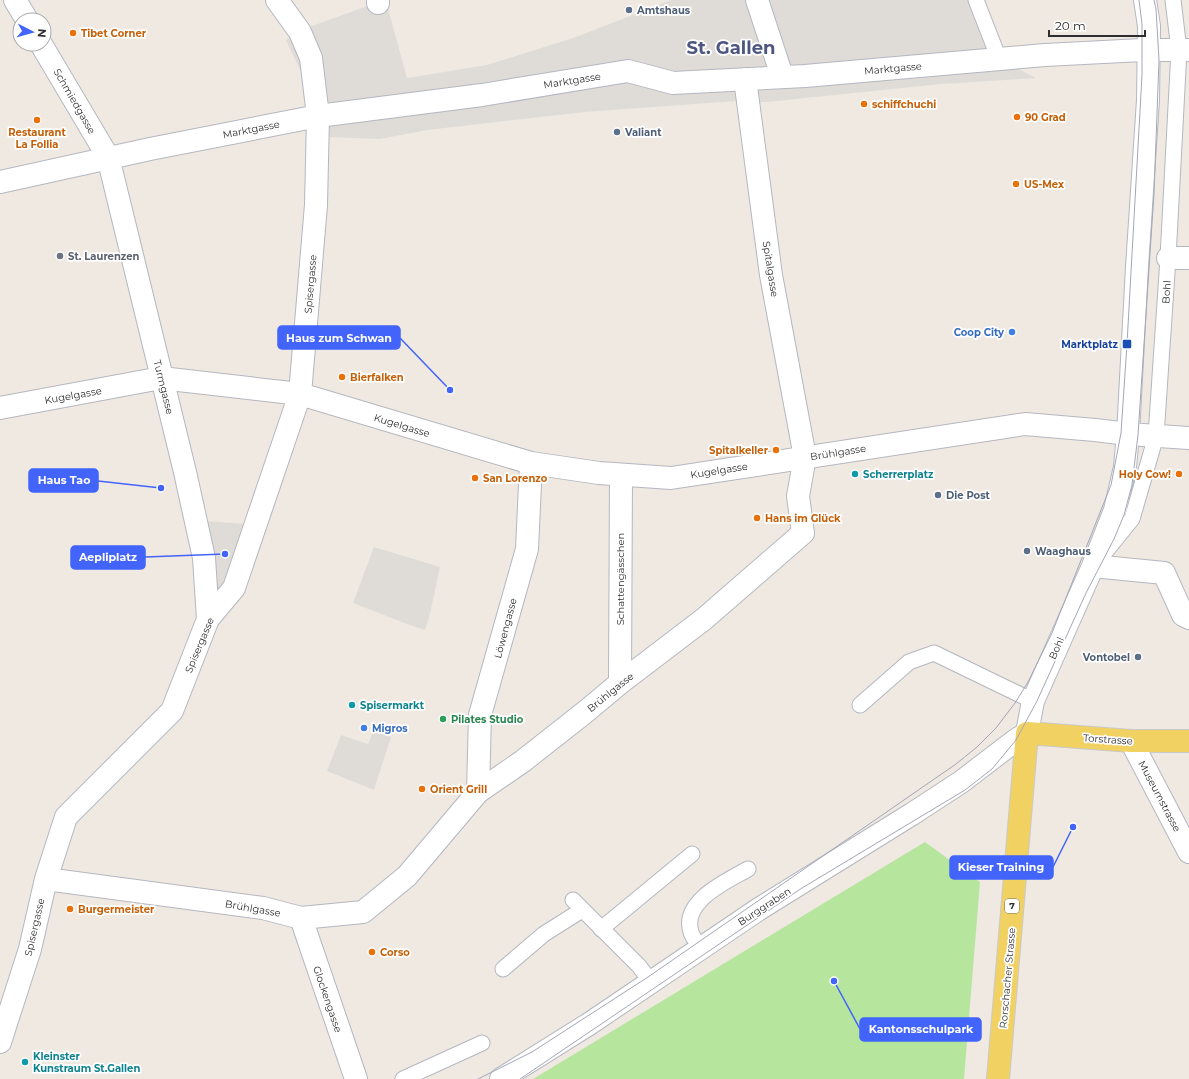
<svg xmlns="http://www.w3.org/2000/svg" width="1189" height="1079" font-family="Montserrat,sans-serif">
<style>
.green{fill:#b6e59e}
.plaza{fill:#dfdcd8}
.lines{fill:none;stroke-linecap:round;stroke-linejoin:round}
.lane-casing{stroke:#b4b7c1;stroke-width:17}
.street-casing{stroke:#b4b7c1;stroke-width:24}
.secondary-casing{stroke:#b4b7c1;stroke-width:24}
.primary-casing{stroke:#c9c9c9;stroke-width:24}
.lane{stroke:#fff;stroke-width:15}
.street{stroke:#fff;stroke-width:22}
.secondary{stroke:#fff;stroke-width:22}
.primary{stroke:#f2d163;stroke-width:22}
.tram{stroke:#a3a6b8;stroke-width:1}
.service-dot{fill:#5c6f8a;stroke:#fff;stroke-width:1.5}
.food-dot{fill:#e8710a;stroke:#fff;stroke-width:1.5}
.worship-dot{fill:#6b7280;stroke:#fff;stroke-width:1.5}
.shop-dot{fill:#3f7fe0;stroke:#fff;stroke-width:1.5}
.transit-dot{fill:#1a4fb4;stroke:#fff;stroke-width:1.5}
.culture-dot{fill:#0f9aa8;stroke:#fff;stroke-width:1.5}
.leisure-dot{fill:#2e9e5b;stroke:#fff;stroke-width:1.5}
.labels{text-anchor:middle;stroke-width:3.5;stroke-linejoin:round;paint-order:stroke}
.shield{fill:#fff;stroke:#6d6d6d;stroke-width:1}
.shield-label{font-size:9px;font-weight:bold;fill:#2e2e2e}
.service-label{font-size:10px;font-weight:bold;fill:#4e5e75;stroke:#fff;text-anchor:start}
.food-label{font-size:10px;font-weight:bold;fill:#c56008;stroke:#fff;text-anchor:start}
.street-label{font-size:10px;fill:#2e2e2e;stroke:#fff}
.worship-label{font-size:10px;font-weight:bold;fill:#5b616d;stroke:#fff;text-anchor:start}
.shop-label{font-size:10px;font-weight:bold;fill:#366cbe;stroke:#fff;text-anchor:end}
.transit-label{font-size:10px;font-weight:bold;fill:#164399;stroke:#fff;text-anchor:end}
.culture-label{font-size:10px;font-weight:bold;fill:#0d838f;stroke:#fff;text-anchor:start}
.leisure-label{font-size:10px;font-weight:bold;fill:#27864d;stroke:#fff;text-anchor:start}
.town-label{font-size:18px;font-weight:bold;fill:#4d5680;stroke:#fff}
.leader{fill:none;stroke:#4264fb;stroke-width:1.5}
.callout-dot{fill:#4264fb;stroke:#fff;stroke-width:1.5}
.callout{fill:#4264fb;stroke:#4264fb;stroke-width:1.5}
.callout-label{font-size:11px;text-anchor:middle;font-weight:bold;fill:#fff}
</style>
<rect width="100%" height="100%" fill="#efe9e1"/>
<!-- green -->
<path class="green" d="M925 842 980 882 964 1079H533Z"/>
<!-- plaza -->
<path class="plaza" d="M671 0H970L999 59 1036 78 941 84 767 102 736 101 585 112 427 130 380 139 326 137 309 89 286 40 312 26 370 5 386 1 407 78 487 65 576 37Z
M204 521 248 524 232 584 218 595Z
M374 547 440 567 430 614 425 630 407 624 353 603Z
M373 731 391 737 374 790 327 771 341 735 368 744Z"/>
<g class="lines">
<defs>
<path id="lane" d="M976 0 999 59
M1102 556 1132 519 1156 436 1168 258 1179 50 1173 0
M860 705 909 662 934 653 1033 701
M573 900 639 966 651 982
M601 929 692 854
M700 948C698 943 692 937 691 932 681 901 727 881 748 869
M503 969 544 934 582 910
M403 1079 482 1043"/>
<path id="street" d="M15 0 27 20
M378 0V3
M757 0 782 76
M41 44 108 157 185 472 204 558 208 619
M0 182 150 149 318 116 482 95 628 71 673 83 805 76 1045 55 1142 50H1189
M1168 258H1189
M0 408 161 378 300 394 531 463 599 473 671 478 1025 424 1095 430 1128 434 1189 438
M1093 566 1164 573 1183 615 1189 618
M620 683 621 475
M1027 733 1033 701 1093 566 1115 510 1125 467 1128 434 1137 267 1148 100 1149 26 1145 0
M1131 741 1189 852
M478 792 480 715 527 549 531 463
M46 879 263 908 301 918 363 912 407 876 478 792 523 761 584 713 620 683 704 619 803 533 798 496 805 457 771 275 745 79
M301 918 356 1079
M0 1042 30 949 46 879 66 817 172 711 208 619 234 588 300 394 316 205 318 116 311 58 300 32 277 0"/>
<path id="secondary" d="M501 1079 589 1024 759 909 912 814 961 782 1016 740 1027 733"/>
<path id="primary" d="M998 1079 1027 733 1131 741H1189"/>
</defs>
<!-- lane casing -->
<use href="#lane" class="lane-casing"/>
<!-- street casing -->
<use href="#street" class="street-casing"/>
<!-- secondary casing -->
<use href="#secondary" class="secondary-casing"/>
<!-- primary casing -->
<use href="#primary" class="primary-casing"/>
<!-- lane -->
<use href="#lane" class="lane"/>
<!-- street -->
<use href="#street" class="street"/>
<!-- secondary -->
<use href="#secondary" class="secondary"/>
<!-- primary -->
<use href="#primary" class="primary"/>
<!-- tram -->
<path class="tram" d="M478 1079 532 1052 648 977 956 764 977 747 996 728 1015 703 1028 682 1052 633 1111 485 1121 433 1127 344 1142 75V24L1139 0
M520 1079 802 888 965 790 992 769 1016 740 1037 701 1086 593 1114 539 1124 515 1132 485 1138 435 1154 193 1159 60 1156 9 1154 0"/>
</g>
<!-- markers -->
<g class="service-dot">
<circle cx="629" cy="10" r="4"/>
<circle cx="617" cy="132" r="4"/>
<circle cx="938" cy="495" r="4"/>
<circle cx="1027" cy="551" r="4"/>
<circle cx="1138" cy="657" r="4"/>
</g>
<g class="food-dot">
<circle cx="73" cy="33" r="4"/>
<circle cx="864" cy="104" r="4"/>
<circle cx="1017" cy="117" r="4"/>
<circle cx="37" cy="120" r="4"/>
<circle cx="1016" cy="184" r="4"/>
<circle cx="342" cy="377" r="4"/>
<circle cx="776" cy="450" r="4"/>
<circle cx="1179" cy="474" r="4"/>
<circle cx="475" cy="478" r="4"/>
<circle cx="757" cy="518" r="4"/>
<circle cx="422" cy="789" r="4"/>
<circle cx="70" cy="909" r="4"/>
<circle cx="372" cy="952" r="4"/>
</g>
<circle class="worship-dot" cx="60" cy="256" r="4"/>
<g class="shop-dot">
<circle cx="1012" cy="332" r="4"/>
<circle cx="364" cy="728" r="4"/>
</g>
<rect class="transit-dot" x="1122" y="339" width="10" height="10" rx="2"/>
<g class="culture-dot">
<circle cx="855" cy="474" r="4"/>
<circle cx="352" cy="705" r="4"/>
<circle cx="25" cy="1062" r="4"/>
</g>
<circle class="leisure-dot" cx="443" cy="719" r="4"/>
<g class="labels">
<!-- shield labels -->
<rect class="shield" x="1005" y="899" width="14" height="14" rx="3"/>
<g class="shield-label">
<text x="1012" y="909">7</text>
</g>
<!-- service labels -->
<g class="service-label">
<text x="637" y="14">Amtshaus</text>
<text x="625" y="136">Valiant</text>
<text x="946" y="499">Die Post</text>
<text x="1035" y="555">Waaghaus</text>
<text x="1130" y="661" text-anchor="end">Vontobel</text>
</g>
<!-- food labels -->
<g class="food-label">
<text x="81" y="37">Tibet Corner</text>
<text x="872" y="108">schiffchuchi</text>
<text x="1025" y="121">90 Grad</text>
<text x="37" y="136" text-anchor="middle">Restaurant<tspan x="37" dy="12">La Follia</tspan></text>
<text x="1024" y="188">US-Mex</text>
<text x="350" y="381">Bierfalken</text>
<text x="768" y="454" text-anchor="end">Spitalkeller</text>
<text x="1171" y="478" text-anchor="end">Holy Cow!</text>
<text x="483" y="482">San Lorenzo</text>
<text x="765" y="522">Hans im Glück</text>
<text x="430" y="793">Orient Grill</text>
<text x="78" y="913">Burgermeister</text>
<text x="380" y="956">Corso</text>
</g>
<!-- street labels -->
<g class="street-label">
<text transform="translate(893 68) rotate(-5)" y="4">Marktgasse</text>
<text transform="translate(572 80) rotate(-9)" y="4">Marktgasse</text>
<text transform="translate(75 101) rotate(60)" y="4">Schmiedgasse</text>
<text transform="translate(251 129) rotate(-11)" y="4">Marktgasse</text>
<text transform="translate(771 269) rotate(81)" y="4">Spitalgasse</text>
<text transform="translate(310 284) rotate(-85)" y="4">Spisergasse</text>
<text transform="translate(1166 292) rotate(-86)" y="4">Bohl</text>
<text transform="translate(164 387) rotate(76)" y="4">Turmgasse</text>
<text transform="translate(73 395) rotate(-10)" y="4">Kugelgasse</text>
<text transform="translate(402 425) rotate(17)" y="4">Kugelgasse</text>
<text transform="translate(838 452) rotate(-9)" y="4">Brühlgasse</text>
<text transform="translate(719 470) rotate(-9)" y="4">Kugelgasse</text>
<text transform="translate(620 579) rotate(-90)" y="4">Schattengässchen</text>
<text transform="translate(505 628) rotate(-75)" y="4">Löwengasse</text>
<text transform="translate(199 645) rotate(-67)" y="4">Spisergasse</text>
<text transform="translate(1056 648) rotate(-66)" y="4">Bohl</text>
<text transform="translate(610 692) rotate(-39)" y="4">Brühlgasse</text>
<text transform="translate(1108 739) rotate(4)" y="4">Torstrasse</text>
<text transform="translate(1160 796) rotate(62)" y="4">Museumstrasse</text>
<text transform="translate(764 906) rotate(-33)" y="4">Burggraben</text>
<text transform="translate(253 908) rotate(10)" y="4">Brühlgasse</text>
<text transform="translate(34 927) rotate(-77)" y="4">Spisergasse</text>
<text transform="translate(1007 978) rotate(-85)" y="4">Rorschacher Strasse</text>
<text transform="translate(328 999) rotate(71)" y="4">Glockengasse</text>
</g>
<!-- worship labels -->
<g class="worship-label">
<text x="68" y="260">St. Laurenzen</text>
</g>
<!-- shop labels -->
<g class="shop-label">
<text x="1004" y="336">Coop City</text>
<text x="372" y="732" text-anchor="start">Migros</text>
</g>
<!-- transit labels -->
<g class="transit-label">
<text x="1118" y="348">Marktplatz</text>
</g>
<!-- culture labels -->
<g class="culture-label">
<text x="863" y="478">Scherrerplatz</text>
<text x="360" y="709">Spisermarkt</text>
<text x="33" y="1060">Kleinster<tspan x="33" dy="12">Kunstraum St.Gallen</tspan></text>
</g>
<!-- leisure labels -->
<g class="leisure-label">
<text x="451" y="723">Pilates Studio</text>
</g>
<!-- town labels -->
<g class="town-label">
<text x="731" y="54">St. Gallen</text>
</g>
</g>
<!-- callouts -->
<path class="leader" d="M450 390L400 338M161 488L98 481M225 554L145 557M1073 827L1053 867M834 981L860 1029"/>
<g class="callout-dot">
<circle cx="450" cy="390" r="4"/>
<circle cx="161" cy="488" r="4"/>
<circle cx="225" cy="554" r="4"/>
<circle cx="1073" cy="827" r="4"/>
<circle cx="834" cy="981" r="4"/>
</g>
<g class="callout">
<rect x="278" y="326" width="122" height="23" rx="4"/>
<rect x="29" y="469" width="69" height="23" rx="4"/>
<rect x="71" y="546" width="74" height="23" rx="4"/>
<rect x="950" y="856" width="103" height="23" rx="4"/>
<rect x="860" y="1018" width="121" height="23" rx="4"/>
</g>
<g class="callout-label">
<text x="339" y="342">Haus zum Schwan</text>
<text x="64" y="484">Haus Tao</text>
<text x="108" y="561">Aepliplatz</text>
<text x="1001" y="871">Kieser Training</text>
<text x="921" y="1033">Kantonsschulpark</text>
</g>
<!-- north arrow -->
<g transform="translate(32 32) rotate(96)"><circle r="19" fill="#ffffff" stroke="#ababab"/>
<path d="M0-3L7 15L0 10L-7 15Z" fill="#4264fb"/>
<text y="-6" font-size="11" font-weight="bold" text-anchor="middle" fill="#2e2e2e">N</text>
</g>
<!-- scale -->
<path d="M1049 30v6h96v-6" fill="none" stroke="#2e2e2e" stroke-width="2"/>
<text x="1055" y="30" font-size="12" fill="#2e2e2e" stroke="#ffffff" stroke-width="3" paint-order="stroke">20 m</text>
</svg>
